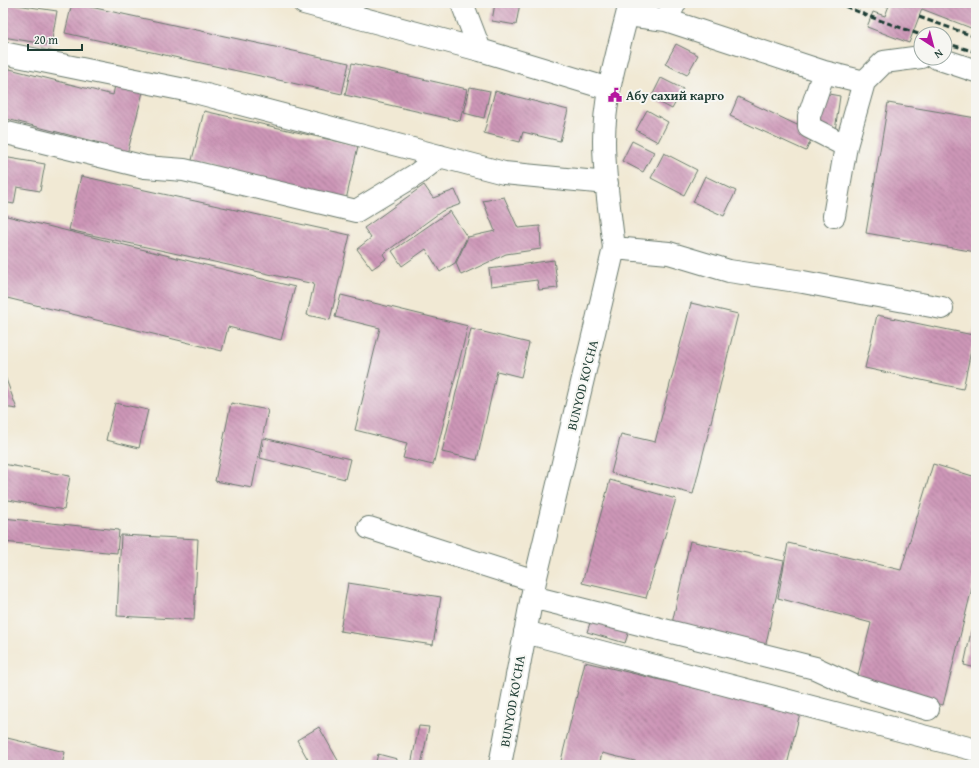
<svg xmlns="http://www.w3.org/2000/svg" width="979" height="768" font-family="'Gentium Book Plus',serif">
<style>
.building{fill:url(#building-back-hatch)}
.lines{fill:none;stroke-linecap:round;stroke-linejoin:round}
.minor-casing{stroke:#68796c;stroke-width:24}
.minor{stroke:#fff;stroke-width:22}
.rail{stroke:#1f3d34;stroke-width:3;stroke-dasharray:6 3;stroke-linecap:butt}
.labels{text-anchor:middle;stroke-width:4;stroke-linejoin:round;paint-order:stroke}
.poi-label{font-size:13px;font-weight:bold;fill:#1f3d34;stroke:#f6f6f2;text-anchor:start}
.street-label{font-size:13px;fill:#1f3d34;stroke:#f6f6f2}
</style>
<defs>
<pattern id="building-back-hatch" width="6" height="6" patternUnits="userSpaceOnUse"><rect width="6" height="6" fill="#cd96b7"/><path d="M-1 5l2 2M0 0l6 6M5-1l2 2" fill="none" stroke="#a67c96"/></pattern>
</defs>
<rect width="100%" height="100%" fill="#f6f6f2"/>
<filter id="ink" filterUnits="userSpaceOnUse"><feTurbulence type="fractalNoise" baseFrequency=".025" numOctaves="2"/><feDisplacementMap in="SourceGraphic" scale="8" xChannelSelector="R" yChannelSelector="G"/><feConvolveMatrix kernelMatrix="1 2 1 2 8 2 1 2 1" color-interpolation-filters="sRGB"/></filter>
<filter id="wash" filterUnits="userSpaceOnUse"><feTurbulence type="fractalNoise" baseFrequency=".012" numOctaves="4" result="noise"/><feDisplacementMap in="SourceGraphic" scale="16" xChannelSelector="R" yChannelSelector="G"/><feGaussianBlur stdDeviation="0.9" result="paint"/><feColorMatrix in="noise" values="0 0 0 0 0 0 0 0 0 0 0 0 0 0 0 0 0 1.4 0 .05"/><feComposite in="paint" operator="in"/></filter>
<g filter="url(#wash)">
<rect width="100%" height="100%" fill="#f1e9d4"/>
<g id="blocks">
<!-- building -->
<path class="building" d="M3 3 57 11 51 45 3 37Z
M72 3 349 63 342 94 65 33Z
M495 3H520L516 25 492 21Z
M890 3H976V30L922 9 909 43 867 27 873 12 885 16Z
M676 44 698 55 687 75 665 64Z
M352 63 467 89 460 121 345 95Z
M6 68 113 95 115 85 143 92 126 158 98 151 100 143 3 118V80Z
M661 78 683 89 672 109 651 98Z
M470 87 490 91 484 118 464 113Z
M495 91 568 110 560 141 523 132 520 142 484 133Z
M823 93 840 96 835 131 817 128Z
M738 97 814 133 806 151 730 116Z
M888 103 976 118V252L866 233Z
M647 110 668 122 658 142 636 130Z
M204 111 358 146 346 200 191 164Z
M632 141 654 152 643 172 622 161Z
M664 153 697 170 684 195 651 178Z
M3 157 45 164 40 191 17 187 14 204 3 202Z
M81 176 350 235 330 320 307 315 314 284 69 230Z
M705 176 736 191 724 216 693 202Z
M424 185 433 198 455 190 461 204 442 211 383 254 386 259 372 269 357 249 371 238 364 228Z
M504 197 518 228 540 226 541 249 506 254 461 275 456 263 468 237 495 231 483 201Z
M450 211 467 237 455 263 440 272 426 249 402 266 392 251Z
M3 215 295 287 281 340 228 327 222 351 3 297Z
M554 260 558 288 539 290 537 280 491 286 489 269Z
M341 295 468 326 433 465 403 458 407 443 355 430 380 328 335 317Z
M691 303 738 314 693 494 611 473 621 434 655 442Z
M877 315 973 335 976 323V347L972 346 963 389 865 368Z
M471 329 529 343 521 377 497 371 477 460 442 452Z
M3 371 17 409 3 407Z
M115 403 148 410 139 448 106 440Z
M231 403 268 410 252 488 215 481Z
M264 438 350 459 345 479 260 458Z
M3 464 70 476 64 510 3 499Z
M933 464 976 477V525L973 536H976V572L943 705 856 683 871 623 778 598 788 543 901 570Z
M610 480 676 499 646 598 582 583Z
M3 518 119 530 117 553 3 542Z
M121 535 198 539 194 620 117 616Z
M690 541 784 561 765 648 671 628Z
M348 583 441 597 433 645 340 631Z
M975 613H976V668L964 665Z
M592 617 630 628 625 643 587 632Z
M585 662 800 713 787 765H651L602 753 599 765H560Z
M419 726 429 727 421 765H411Z
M319 727 340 764 338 765H311L297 740Z
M3 737 65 752 62 765H3Z
M378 754 397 759 396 765H375Z"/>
</g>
</g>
<g filter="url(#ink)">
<use href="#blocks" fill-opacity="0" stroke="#68796c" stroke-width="1"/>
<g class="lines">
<defs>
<path id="minor" d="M304 3 480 50 609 89
M462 3 480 50
M627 15 666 20 675 3
M666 20 824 72 864 82
M3 53 195 92 504 173 607 183
M937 58 976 71
M824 72 809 116V127L846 146
M3 132 145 167 184 170 356 211 417 174 440 156
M834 216 846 146 864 82 884 62 921 57
M614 248 669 253 729 271 803 282 942 308
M369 528 535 581
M532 597 815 668 854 686 928 709
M525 632 976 750
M500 765 535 581 614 248C610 213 604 177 604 141 604 94 619 49 630 3"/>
</defs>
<!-- minor casing -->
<use href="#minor" class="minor-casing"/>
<!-- minor -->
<use href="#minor" class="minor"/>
<!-- rail -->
<path class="rail" d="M837 3 871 17 921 35
M882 3 889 6
M919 17 976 37
M945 43 976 52"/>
</g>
</g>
<!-- icons -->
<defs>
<symbol id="civic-bare" viewBox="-9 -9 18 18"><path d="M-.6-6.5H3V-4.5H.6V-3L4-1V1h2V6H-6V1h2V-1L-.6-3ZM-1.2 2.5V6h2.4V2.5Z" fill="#b5179e" stroke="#f6f6f2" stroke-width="2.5" paint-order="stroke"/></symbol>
</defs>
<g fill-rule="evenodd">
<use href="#civic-bare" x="605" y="85" width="20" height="20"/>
</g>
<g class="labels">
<!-- poi labels -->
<g class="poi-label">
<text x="626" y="100">Абу сахий карго</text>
</g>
<!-- street labels -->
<g class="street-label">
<text transform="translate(582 385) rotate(-76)" y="5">BUNYOD KO'CHA</text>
<text transform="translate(512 701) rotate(-80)" y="5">BUNYOD KO'CHA</text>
</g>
</g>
<!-- margin -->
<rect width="979" height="768" fill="none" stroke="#f6f6f2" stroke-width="16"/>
<!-- north arrow -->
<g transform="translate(933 46) rotate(144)"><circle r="19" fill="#f6f6f2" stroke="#a0aca6"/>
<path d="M0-3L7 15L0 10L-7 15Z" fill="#b5179e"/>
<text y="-6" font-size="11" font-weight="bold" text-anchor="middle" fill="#1f3d34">N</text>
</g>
<!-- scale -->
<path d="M28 44v6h54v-6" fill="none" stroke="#1f3d34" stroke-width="2"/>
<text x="34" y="44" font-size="12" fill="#1f3d34" stroke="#f6f6f2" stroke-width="3" paint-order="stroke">20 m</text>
</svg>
